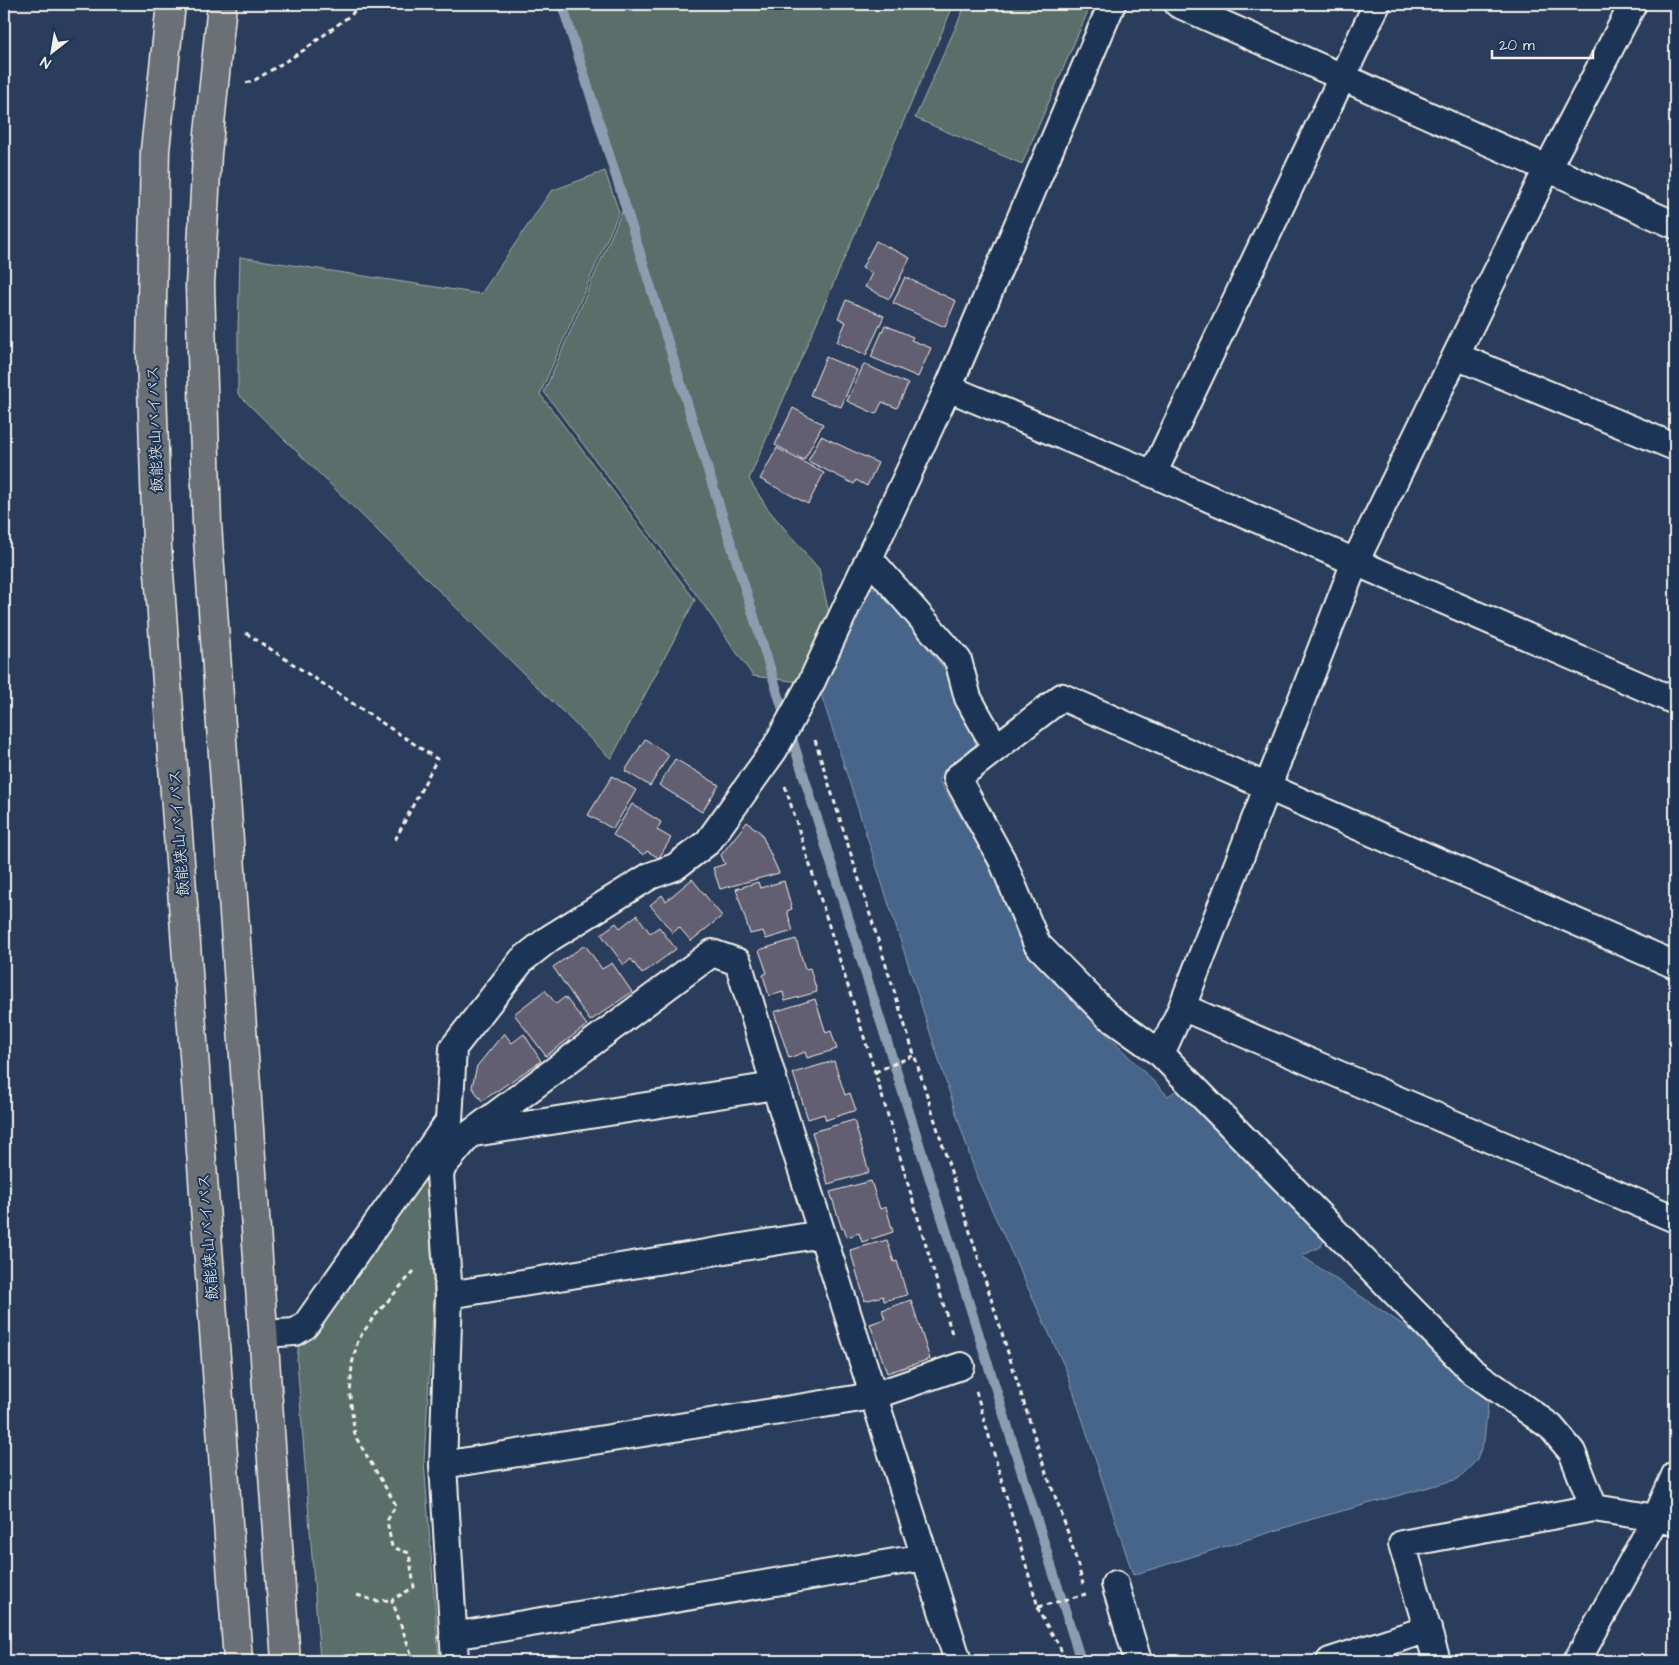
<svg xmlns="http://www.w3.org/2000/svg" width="1679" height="1665" font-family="'Architects Daughter','Klee One',sans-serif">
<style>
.green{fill:#5a6e6a;stroke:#a7b0a9}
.water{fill:#46658b;stroke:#8c9db0}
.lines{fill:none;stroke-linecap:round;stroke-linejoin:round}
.stream{stroke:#8c9db0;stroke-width:10}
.building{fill:#635e72;stroke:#f4f1e8}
.minor-casing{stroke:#f4f1e8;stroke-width:30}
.trunk-casing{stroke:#f4f1e8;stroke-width:31}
.path{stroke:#f4f1e8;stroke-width:3;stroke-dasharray:5 4;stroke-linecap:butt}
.minor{stroke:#1d3557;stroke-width:26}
.trunk{stroke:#6b6f75;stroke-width:28}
.labels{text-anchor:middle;stroke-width:4;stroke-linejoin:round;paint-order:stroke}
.street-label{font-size:16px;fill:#f4f1e8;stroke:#1d3557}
</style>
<rect width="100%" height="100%" fill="#2b3d5c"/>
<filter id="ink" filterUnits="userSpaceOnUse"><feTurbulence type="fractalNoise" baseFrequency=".02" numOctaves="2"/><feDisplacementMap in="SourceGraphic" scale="10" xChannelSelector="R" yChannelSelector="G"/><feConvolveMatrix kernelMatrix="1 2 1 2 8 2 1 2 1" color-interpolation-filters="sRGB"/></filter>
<g filter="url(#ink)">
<!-- green -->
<path class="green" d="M566 4H954L749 479 767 508 819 569 830 618 799 682 753 676 698 597 544 392 626 202Z
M966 4H1091L1022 164 915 118Z
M605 171 619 212 540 394 695 600 611 759 238 394V330L240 257 481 294 551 191Z
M426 1176 434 1296 424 1461 439 1661H320L297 1360 299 1341Z"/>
<!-- water -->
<path class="water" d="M878 588 947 672 976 745 973 753 939 780 999 881 1030 957 1168 1096 1183 1086 1326 1235 1321 1246 1302 1256 1425 1340 1489 1394 1484 1441 1476 1461 1458 1479 1313 1519 1133 1575 1067 1372 977 1178 821 694 869 590Z"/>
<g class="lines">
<!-- stream -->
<path class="stream" d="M562 4 1081 1661"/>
</g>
<!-- building -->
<path class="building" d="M876 241 910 258 889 299 865 287 872 273 862 268Z
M905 277 956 301 945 327 893 303Z
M846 300 884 316 866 355 837 342 846 322 838 318Z
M885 325 913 337 911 340 931 348 918 377 871 357Z
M826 357 857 370 841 407 810 395Z
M864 364 908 384 897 408 882 402 876 414 847 401Z
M793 408 823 424 804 460 775 445Z
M821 436 878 463 867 486 856 480 854 484 808 461Z
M777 448 824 473 808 504 760 479Z
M645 739 669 755 650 786 625 771Z
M675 759 719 785 702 812 659 785Z
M612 776 636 790 613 829 588 815Z
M632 804 661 822 657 830 671 838 659 858 647 851 644 855 613 835Z
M747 822 761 833 779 873 720 889 713 868 725 864 721 855Z
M692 879 722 916 691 941 679 927 673 933 650 905 662 895 666 901Z
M784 881 792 909 787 911 793 931 766 939 763 931 750 934 736 889 758 882 760 888Z
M637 915 650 933 659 927 676 949 642 974 631 959 624 965 601 934 616 923 620 928Z
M796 939 805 969 810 968 817 992 785 1001 783 992 769 996 763 975 767 973 759 950Z
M585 945 602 969 612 963 632 992 590 1021 553 967Z
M545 990 556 1004 565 997 587 1025 546 1056 514 1014Z
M815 999 826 1033 831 1031 837 1049 807 1058 805 1052 789 1058 774 1012Z
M504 1033 512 1043 524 1034 541 1061 482 1101 472 1087 477 1066Z
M834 1061 845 1095 850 1093 856 1110 826 1120 824 1114 808 1119 793 1073Z
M854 1120 869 1172 828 1184 812 1132Z
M871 1181 880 1209 886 1207 893 1232 862 1242 859 1233 847 1237 844 1228 842 1229 830 1192Z
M887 1240 894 1262 897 1261 907 1295 884 1301 883 1296 865 1301 850 1250Z
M911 1300 930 1359 887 1373 870 1324 885 1319 882 1310Z"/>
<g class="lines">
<defs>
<path id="minor" d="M1178 4 1675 225
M1456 356 1675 447
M948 388 1153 474 1675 701
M1153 474 1377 4
M869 558 958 660 968 698 996 748
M1182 1007 1675 1219
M1161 1054 1182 1007 1355 562 1547 169 1633 4
M474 1133 775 1086
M449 1295 822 1234
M263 1334 295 1332 305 1326 449 1121 453 1048 522 960 550 938 650 876 675 867 708 842 774 750 812 681 948 388 1112 4
M443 1465 873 1396 961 1366
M1594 1508 1572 1452 1551 1427 1472 1371 1161 1054 1108 1016 1037 944 1002 860 957 778 1062 697 1675 965
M1115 1584 1138 1661
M453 1636 925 1557
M455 1661 443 1465 449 1295 440 1175 443 1166 471 1133 712 953 738 962 775 1086 958 1661
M1330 1661 1428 1629
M1437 1661 1402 1544 1594 1508 1656 1518 1675 1522
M1577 1661 1656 1518 1675 1475"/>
<path id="trunk" d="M171 4 155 150 151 353 157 545 238 1661
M222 4 207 154 200 285 207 524 286 1661"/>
</defs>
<!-- minor casing -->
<use href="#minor" class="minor-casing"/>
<!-- trunk casing -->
<use href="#trunk" class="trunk-casing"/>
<!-- path -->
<path class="path" d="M246 83 255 80 304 50 352 14 360 4
M246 633 437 759 394 842
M815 740 1046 1473C1061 1510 1073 1546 1083 1584
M785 786 875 1072 953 1337
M875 1072 915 1055
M976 1391 1040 1614 1060 1647 1064 1661
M357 1595 376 1601 392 1600
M1038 1607 1086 1594
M408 1661 412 1656 392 1600 414 1587 409 1553 392 1547 387 1521 396 1505 355 1436 350 1396 352 1364 358 1340 373 1318 414 1271H416"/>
<!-- minor -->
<use href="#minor" class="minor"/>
<!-- trunk -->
<use href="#trunk" class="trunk"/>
</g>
</g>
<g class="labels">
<!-- street labels -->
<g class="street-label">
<text transform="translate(154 429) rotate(-92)" y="6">飯能狭山バイパス</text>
<text transform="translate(178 833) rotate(-94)" y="6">飯能狭山バイパス</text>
<text transform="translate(207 1237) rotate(-94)" y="6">飯能狭山バイパス</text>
</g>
</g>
<!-- margin -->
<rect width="1679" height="1665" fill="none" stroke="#1d3557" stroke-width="20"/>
<rect x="10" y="10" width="1659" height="1645" fill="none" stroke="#f4f1e8" stroke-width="2" filter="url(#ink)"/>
<!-- north arrow -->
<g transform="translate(52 52) rotate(211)" stroke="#1d3557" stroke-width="4" paint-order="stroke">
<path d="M0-4L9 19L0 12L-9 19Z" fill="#f4f1e8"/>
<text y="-8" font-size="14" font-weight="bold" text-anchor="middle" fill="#f4f1e8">N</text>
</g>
<!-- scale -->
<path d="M1492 50v8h101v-8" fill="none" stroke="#f4f1e8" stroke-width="2.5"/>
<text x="1499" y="50" font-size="15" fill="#f4f1e8" stroke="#1d3557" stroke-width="4" paint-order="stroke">20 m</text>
</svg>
